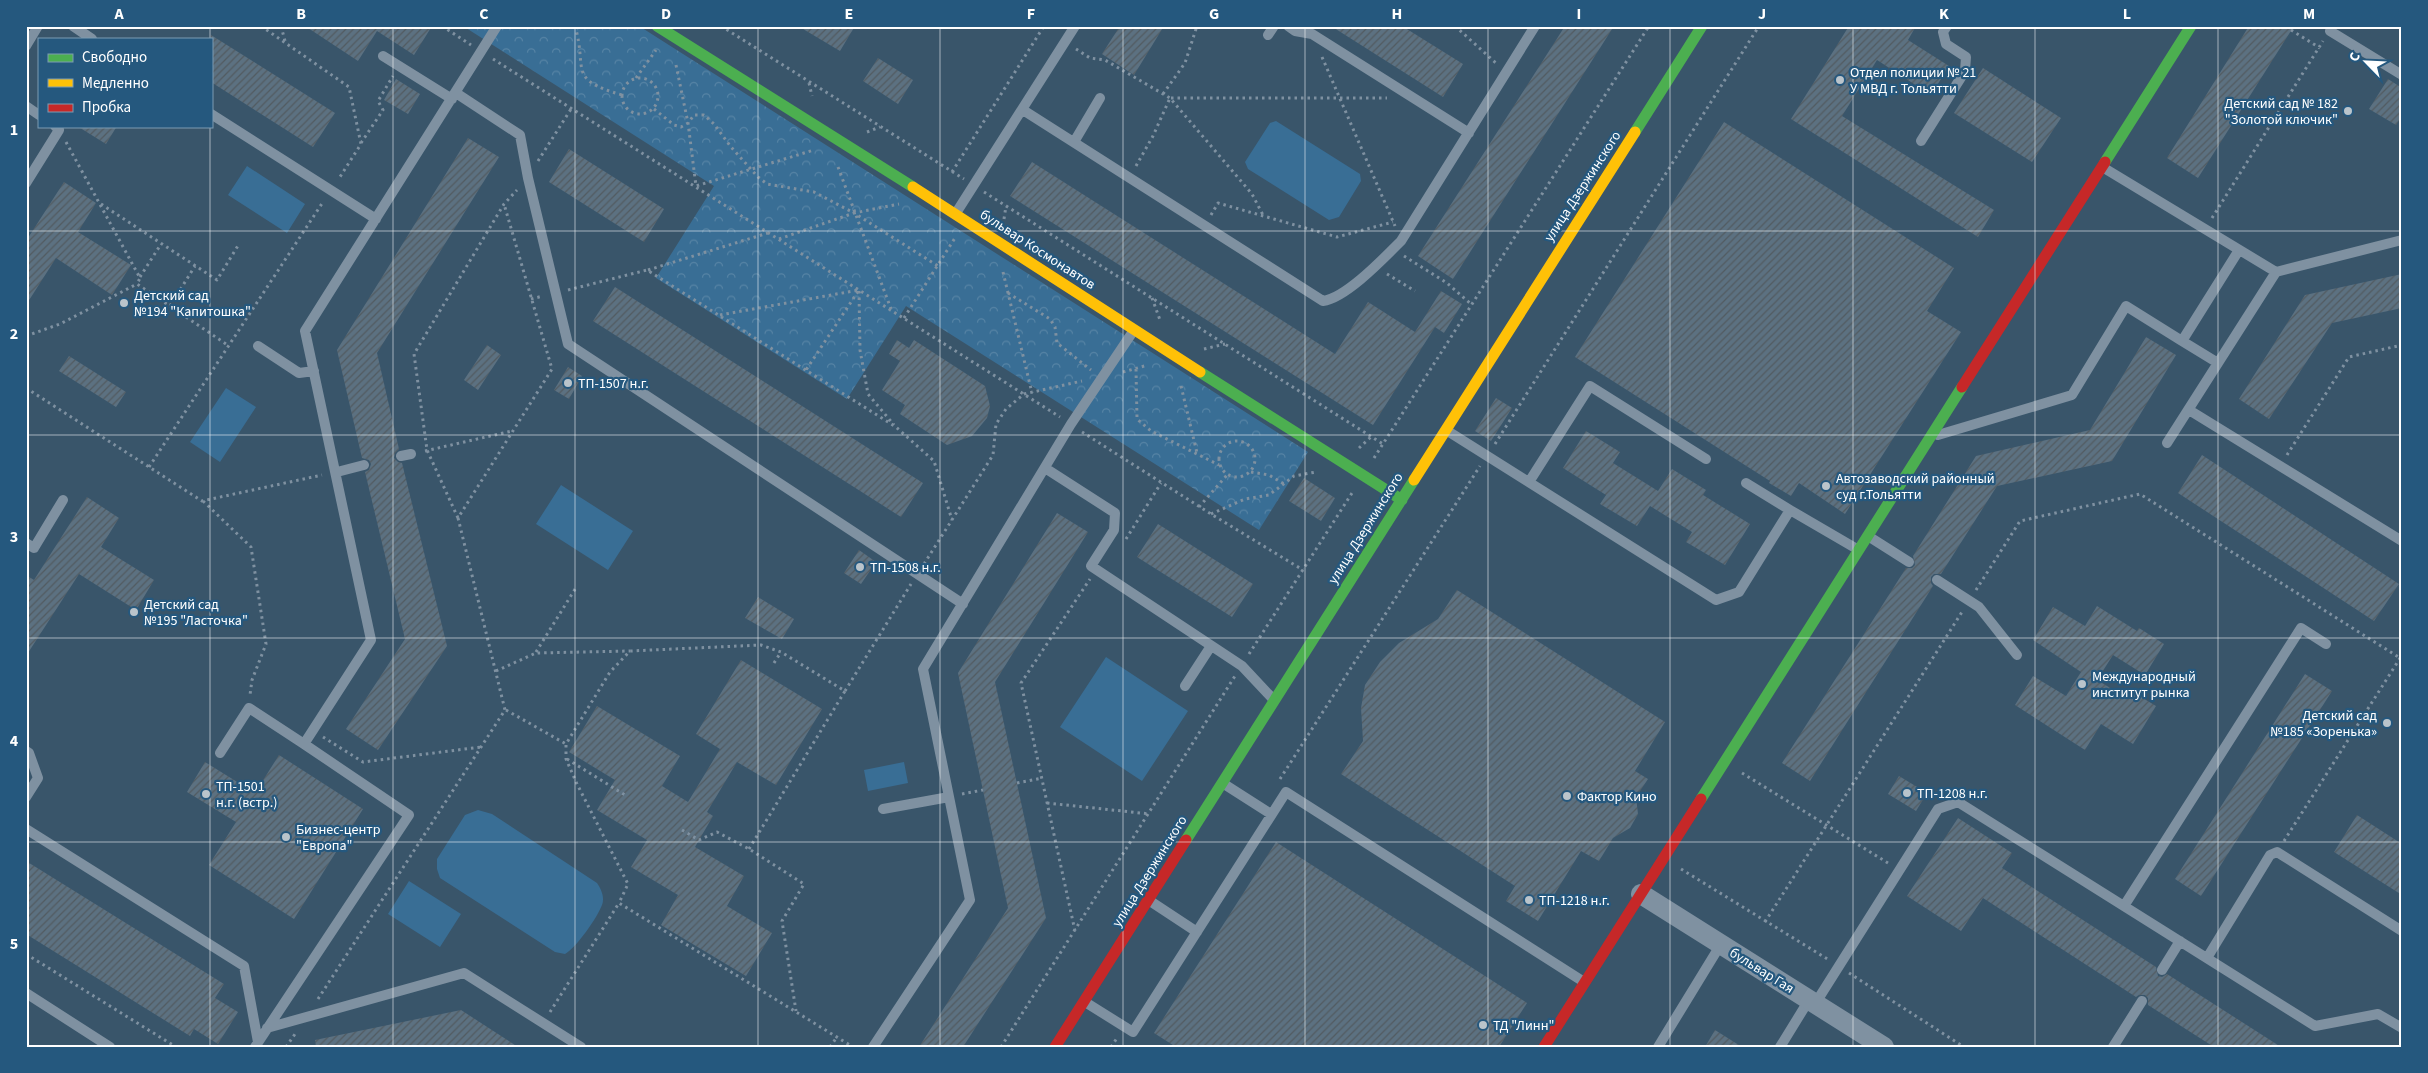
<svg xmlns="http://www.w3.org/2000/svg" width="2428" height="1073" font-family="'Source Sans 3',sans-serif">
<style>
.forest{fill:url(#forest-crowns)}
.pitch{fill:#396e95}
.building{fill:url(#building-hatch)}
.lines{fill:none;stroke-linecap:round;stroke-linejoin:round}
.path{stroke:#7f91a1;stroke-width:3;stroke-dasharray:2.5 4;stroke-linecap:butt}
.lane{stroke:#7f91a1;stroke-width:10}
.street{stroke:#7f91a1;stroke-width:20}
.fast{stroke:#4caf50;stroke-width:11}
.slow{stroke:#ffc107;stroke-width:11}
.jam{stroke:#c62828;stroke-width:11}
.grid{fill:none;stroke:#fff;stroke-width:1;stroke-opacity:0.55}
.poi-dot{fill:#bac4cb;stroke:#25587e;stroke-width:2}
.labels{text-anchor:middle;stroke-width:4.5;stroke-linejoin:round;paint-order:stroke}
.poi-label{font-size:14px;fill:#fff;stroke:#25587e;text-anchor:start}
.street-label{font-size:14px;fill:#fff;stroke:#25587e}
.neatline{fill:none;stroke:#fff;stroke-width:2}
.grid-label{font-size:16px;text-anchor:middle;font-weight:bold;fill:#fff}
</style>
<defs>
<pattern id="forest-crowns" width="20" height="18" patternUnits="userSpaceOnUse" patternTransform="scale(1.25)"><rect width="20" height="18" fill="#396e95"/><path d="M2 6a3 3 0 1 1 6 0M12 15a3 3 0 1 1 6 0" fill="none" stroke="#5784a5"/></pattern>
<pattern id="building-hatch" width="6" height="6" patternUnits="userSpaceOnUse" patternTransform="scale(1.25)"><rect width="6" height="6" fill="#5c7181"/><path d="M-1 1l2-2M0 6l6-6M5 7l2-2" fill="none" stroke="#525b61"/></pattern>
</defs>
<rect width="100%" height="100%" fill="#39556a"/>
<!-- forest -->
<path class="forest" d="M463 26H639L1308 452 1259 530 906 306 847 399 656 278 714 186Z"/>
<!-- pitch -->
<path class="pitch" d="M1276 121 1360 174 1361 181 1339 217 1329 220 1248 169 1245 162 1270 123Z
M247 166 305 204 287 233 228 195Z
M226 388 256 407 220 462 190 442Z
M561 485 633 531 608 570 536 524Z
M1106 657 1188 711 1142 781 1060 727Z
M904 762 908 783 868 791 864 770Z
M478 810 492 814 597 883C601 889 605 897 602 905 597 918 577 947 565 954L555 952 440 878 437 869V859L465 815Z
M409 881 461 914 440 947 388 914Z"/>
<!-- building -->
<path class="building" d="M305 26H432L414 55 377 31 358 61Z
M798 26H855L840 51Z
M1120 26H1164L1134 75 1102 54Z
M1331 26H1402L1463 64 1443 97Z
M1565 26H1614L1453 279 1418 256Z
M1849 26H1916L1908 40 1949 66 1931 95 1877 60 1842 116 1994 210 1978 237 1791 119Z
M2249 26H2294L2198 178 2167 158Z
M211 35 335 113 313 147 211 82Z
M878 58 913 80 898 104 863 81Z
M1983 68 2061 118 2032 162 1954 113Z
M396 79 420 94 408 114 384 100Z
M2388 79 2402 88V116L2396 125 2369 109Z
M1724 122 1954 268 1927 311 1961 332 1845 514 1799 483 1791 496 1769 483 1770 481 1575 357Z
M77 126H117L106 144Z
M468 138 499 157 377 353 399 449 395 453 394 458 398 462 402 463 447 646 378 750 346 729 405 639 365 472 369 470 371 464 369 460 362 458 337 350Z
M569 149 664 209 644 242 549 182Z
M1032 162 1335 354 1368 302 1415 332 1441 291 1462 304 1444 333 1435 327 1373 425 1010 196Z
M64 182 96 203 78 232 131 265 112 295 56 258 26 305V241Z
M2402 274V308L2332 323 2269 419 2239 399 2305 295Z
M615 287 923 483 901 517 593 321Z
M2146 337 2176 355 2112 461 1997 486 1941 574H1934L1931 577V583L1933 586 1810 781 1782 763 1906 568H1912L1915 565 1913 556 1976 456 2090 430Z
M897 340 909 348 914 340 985 386 990 406 987 418 972 436 947 445 900 414 905 405 882 390 900 361 889 354Z
M487 345 501 355 478 390 464 380Z
M69 356 126 392 116 407 59 371Z
M568 367 582 376 569 399 554 390Z
M1496 398 1512 408 1491 441 1475 431Z
M1586 431 1620 452 1613 463 1658 491 1672 469 1706 490 1703 495 1750 524 1725 565 1686 542 1692 532 1650 506 1637 526 1600 504 1606 495 1563 468Z
M2202 455 2399 584 2374 621 2178 493Z
M1304 478 1335 498 1321 521 1289 501Z
M87 497 119 518 101 547 154 580 136 610 79 574 26 656V575L34 580Z
M1057 513 1088 532 995 682 1046 918 963 1047H919L1008 908 958 673Z
M1158 524 1253 584 1232 617 1137 557Z
M859 550 876 562 861 584 844 573Z
M1457 590 1665 722 1635 771 1648 779 1636 797 1638 814 1630 828 1613 838 1599 861 1581 851 1538 921 1506 901 1515 886 1341 774 1363 741 1361 708 1365 685 1380 662 1399 643 1438 619Z
M758 597 794 619 782 639 745 618Z
M2097 606 2137 631 2139 628 2164 644 2145 675 2113 655 2097 680 2122 695 2126 688 2156 706 2133 744 2101 724 2085 750 2015 705 2033 676 2066 696 2081 672 2033 640 2053 607 2085 626Z
M741 660 822 709 776 785 737 762 707 812 713 816 695 847 744 876 727 906 772 933 746 976 661 925 678 895 631 867 647 840 597 810 615 780 569 752 597 706 680 756 662 786 688 802 720 749 696 734Z
M2305 674 2332 691 2201 896 2175 879Z
M279 755 363 809 294 919 209 865 236 822 187 792 205 762 255 793Z
M1899 776 1927 793 1916 811 1888 794Z
M2357 815 2402 844V895L2334 852Z
M1958 818 2012 853 2002 868 2156 967 2158 976 2162 977 2167 974 2281 1047H2214L2148 1005V998L2145 995H2139L2136 997 1983 898 1961 931 1907 896Z
M1276 842 1527 1003 1499 1047H1176L1154 1033Z
M26 861 224 984 215 998 238 1012 218 1044 194 1029 190 1036 26 934Z
M461 1010 518 1047H316L315 1040Z
M1715 1030 1742 1047H1705Z"/>
<g class="lines">
<!-- path -->
<path class="path" d="M261 26 349 87 361 144 338 180
M281 26 285 41
M442 26 471 45
M575 26C588 70 566 79 622 95
M721 26 964 179
M1455 26 1497 64
M2291 30 2320 48
M1076 49 1090 58 1105 60 1170 98 1252 194 1263 215
M1322 57 1395 226
M493 59 1060 417
M676 65 688 123 696 186 814 150
M636 78 656 50
M622 96a18 18 0 1 1 36 0a18 18 0 1 1-36 0Z
M809 83 812 96
M1163 94 1185 63 1197 26
M1171 98H1387
M654 109 674 125 681 127 688 123 694 115H704L714 124 731 147 758 177 767 184 814 192 854 213 899 204
M867 132 880 127
M66 142 140 278 137 284
M361 143 383 110 378 101 393 76
M538 161 571 109
M1136 166 1153 136 1170 98
M838 167 891 309
M952 172 1044 26
M984 192 1383 444
M101 204 217 280 239 244
M1211 215 1218 203 1337 237 1393 222
M2212 218 2323 41
M1004 219 1006 206
M779 239 854 213 938 266
M1404 256 1447 283 1472 305
M648 270 768 233
M1003 272 1032 393
M1387 274 1415 291
M140 277 161 244
M568 290 647 270 896 427 934 461 952 520
M859 291 860 350 868 394 894 425
M1008 293 1050 319 1055 327 1057 343 1091 370
M1152 298 1160 320
M531 299 543 296
M170 306 195 266
M720 315 859 290 806 370
M904 318 955 238
M26 336 60 324 137 284 229 346
M1204 349 1225 344
M1136 369 1137 419 1151 431 1219 465
M1123 372 1148 365
M1181 386 1197 453
M26 388 202 501 322 475
M1082 432 1211 514 1303 570
M1219 459a18 18 0 1 1 36 0a18 18 0 1 1-36 0Z
M1495 444 1759 26
M1359 448 1372 436
M425 451 512 431
M2287 455 2349 357 2402 345
M1374 458 1649 26
M149 467 323 202
M1251 472 1269 475 1284 484
M203 501 251 547 266 644 252 680 250 695
M1199 507 1227 475
M1211 514 1245 499 1269 495 1294 476 1316 472
M458 518 427 450 414 354 504 204 517 190
M1126 539 1161 483
M924 564 993 455 996 424 1006 409 1024 394 1082 381
M1976 590 2020 521 2140 494 2400 658
M536 652 577 586
M1249 654 1352 493
M774 663 781 652
M496 671 536 653 630 651
M845 691 911 584
M506 710 566 744
M323 737 363 762 481 747
M567 759 625 795
M1742 773 1888 863
M1280 779 1480 466
M1017 783 1042 778
M962 794 983 790
M1047 803 1150 814
M682 830 699 840 717 832 749 849 804 884 782 921 796 1011
M2284 841 2402 655
M749 849 845 691 781 652 761 645 630 651 610 672 566 744V759L577 784 628 884 619 903 853 1047
M1681 869 1829 960
M1765 922 1962 612
M1075 931 1021 683 1090 579
M26 954 176 1047
M1849 973 1964 1047
M318 999 505 710 458 518 552 369 504 204
M550 1012 619 903
M286 1047 295 1034
M830 1047 837 1037
M1001 1047 1235 676
M1111 1047 1117 1038"/>
<!-- lane -->
<path class="lane" d="M73 26 92 39
M1288 26 1295 31 1312 34 1469 133
M2333 26 2330 31 2402 75
M1268 35 1274 26
M26 46 38 26
M383 56 452 99
M456 93 520 135 528 178 568 344 963 604
M26 106 39 115
M1023 110 1323 301C1346 298 1384 258 1401 241L1535 26
M211 114 376 219
M1921 141 1965 71 1966 57 1946 44 1943 32 1947 26
M1074 142 1100 98
M2104 168 2276 272
M26 183 59 130 55 126
M956 213 1075 26
M2182 341 2218 363
M258 346 299 373 314 371
M2189 410 2402 541
M1446 430 1716 600 1739 592 1790 510 1857 549
M1938 435 2072 395 2126 306 2182 341 2239 250
M2167 443 2276 272 2402 240
M401 456 411 454
M1045 468 1115 513 1114 530 1091 566 1242 666 1273 699
M337 472 364 465
M1529 482 1590 386 1706 459
M1746 483 1790 510
M1868 536 1909 562
M26 543 34 548 63 500
M1937 580 1979 607 2017 655
M1185 686 1211 646
M26 751 29 753 38 778 26 797
M220 753 249 708 304 744
M1224 784 1271 814
M883 809 949 797
M26 829 244 966 258 1042
M1150 901 1197 932
M2124 906 2301 628 2326 644
M2207 958 2270 855 2277 852 2402 931
M2162 970 2180 941
M26 993 110 1047
M1085 1002 1133 1032 1286 792 1584 982
M1815 1004 1938 809 1958 802 2315 1026 2378 1014 2402 1028
M267 1028 464 973 581 1047
M255 1047 409 815 304 744 371 640 305 331 497 26
M873 1047 970 900 923 669 1071 424 1134 330
M1658 1047 1721 944
M1780 1047 1809 1000
M2113 1047 2142 1001"/>
<!-- street -->
<path class="street" d="M1641 894 1884 1047"/>
<!-- fast -->
<path class="fast" d="M657 26 913 187
M1635 132 1702 26
M2105 162 2191 26
M1200 372 1402 500
M1701 799 1962 387
M1186 840 1414 480"/>
<!-- slow -->
<path class="slow" d="M913 187 1200 372
M1414 480 1635 132"/>
<!-- jam -->
<path class="jam" d="M1962 387 2105 162
M1055 1047 1186 840
M1544 1047 1701 799"/>
</g>
<!-- grid -->
<path class="grid" d="M210 26V39M393 26V1047M575 26V1047M758 26V1047M940 26V1047M1123 26V1047M1305 26V1047M1488 26V1047M1670 26V1047M1853 26V1047M2035 26V1047M2218 26V1047M210 126V1047M26 231H2402M26 435H2402M26 638H2402M26 842H2402"/>
<!-- markers -->
<g class="poi-dot">
<circle cx="1840" cy="80" r="5"/>
<circle cx="2348" cy="111" r="5"/>
<circle cx="124" cy="303" r="5"/>
<circle cx="568" cy="383" r="5"/>
<circle cx="1826" cy="486" r="5"/>
<circle cx="860" cy="567" r="5"/>
<circle cx="134" cy="612" r="5"/>
<circle cx="2082" cy="684" r="5"/>
<circle cx="2387" cy="723" r="5"/>
<circle cx="1907" cy="793" r="5"/>
<circle cx="206" cy="794" r="5"/>
<circle cx="1567" cy="796" r="5"/>
<circle cx="286" cy="837" r="5"/>
<circle cx="1529" cy="900" r="5"/>
<circle cx="1483" cy="1025" r="5"/>
</g>
<g class="labels">
<!-- poi labels -->
<g class="poi-label">
<text x="1850" y="77">Отдел полиции № 21<tspan x="1850" dy="16">У МВД г. Тольятти</tspan></text>
<text x="2338" y="108" text-anchor="end">Детский сад № 182<tspan x="2338" dy="16">"Золотой ключик"</tspan></text>
<text x="134" y="300">Детский сад<tspan x="134" dy="16">№194 "Капитошка"</tspan></text>
<text x="578" y="388">ТП-1507 н.г.</text>
<text x="1836" y="483">Автозаводский районный<tspan x="1836" dy="16">суд г.Тольятти</tspan></text>
<text x="870" y="572">ТП-1508 н.г.</text>
<text x="144" y="609">Детский сад<tspan x="144" dy="16">№195 "Ласточка"</tspan></text>
<text x="2092" y="681">Международный<tspan x="2092" dy="16">институт рынка</tspan></text>
<text x="2377" y="720" text-anchor="end">Детский сад<tspan x="2377" dy="16">№185 «Зоренька»</tspan></text>
<text x="216" y="791">ТП-1501<tspan x="216" dy="16">н.г. (встр.)</tspan></text>
<text x="1917" y="798">ТП-1208 н.г.</text>
<text x="1577" y="801">Фактор Кино</text>
<text x="296" y="834">Бизнес-центр<tspan x="296" dy="16">"Европа"</tspan></text>
<text x="1539" y="905">ТП-1218 н.г.</text>
<text x="1493" y="1030">ТД "Линн"</text>
</g>
<!-- street labels -->
<g class="street-label">
<text transform="translate(1582 186) rotate(-57)" y="5">улица Дзержинского</text>
<text transform="translate(1038 249) rotate(33)" y="5">бульвар Космонавтов</text>
<text transform="translate(1365 528) rotate(-58)" y="5">улица Дзержинского</text>
<text transform="translate(1149 871) rotate(-58)" y="5">улица Дзержинского</text>
<text transform="translate(1762 970) rotate(32)" y="5">бульвар Гая</text>
</g>
</g>
<!-- border -->
<rect width="2428" height="1073" fill="none" stroke="#25587e" stroke-width="55"/>
<!-- legend -->
<rect x="38" y="38" width="175" height="90" fill="#25587e" stroke="#7c9bb2"/>
<rect x="48" y="54" width="25" height="8" fill="#4caf50" stroke="#7c9bb2"/>
<text x="82" y="62" font-size="15" fill="#ffffff">Свободно</text>
<rect x="48" y="79" width="25" height="8" fill="#ffc107" stroke="#7c9bb2"/>
<text x="82" y="88" font-size="15" fill="#ffffff">Медленно</text>
<rect x="48" y="104" width="25" height="8" fill="#c62828" stroke="#7c9bb2"/>
<text x="82" y="112" font-size="15" fill="#ffffff">Пробка</text>
<!-- north arrow -->
<g transform="translate(2366 62) rotate(294)" stroke="#25587e" stroke-width="4" paint-order="stroke">
<path d="M0-4L9 19L0 12L-9 19Z" fill="#ffffff"/>
<text y="-8" font-size="14" font-weight="bold" text-anchor="middle" fill="#ffffff">С</text>
</g>
<rect x="28" y="28" width="2372" height="1018" class="neatline"/>
<g class="grid-label">
<text x="119" y="19">A</text>
<text x="301" y="19">B</text>
<text x="484" y="19">C</text>
<text x="666" y="19">D</text>
<text x="849" y="19">E</text>
<text x="1031" y="19">F</text>
<text x="1214" y="19">G</text>
<text x="1397" y="19">H</text>
<text x="1579" y="19">I</text>
<text x="1762" y="19">J</text>
<text x="1944" y="19">K</text>
<text x="2127" y="19">L</text>
<text x="2309" y="19">M</text>
<text x="14" y="135">1</text>
<text x="14" y="339">2</text>
<text x="14" y="542">3</text>
<text x="14" y="746">4</text>
<text x="14" y="949">5</text>
</g>
</svg>
